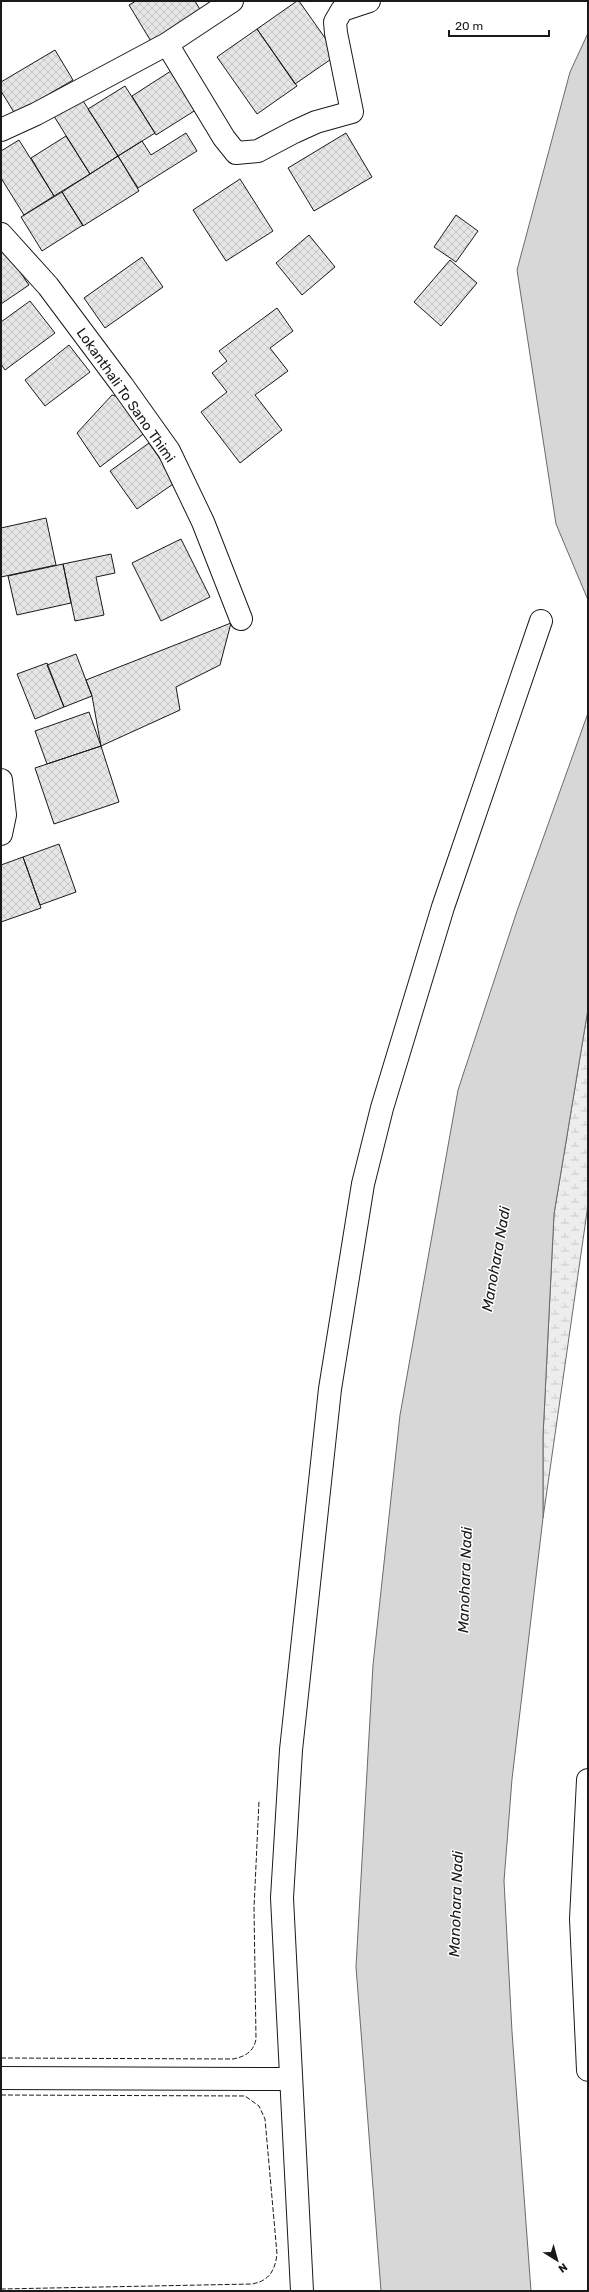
<svg xmlns="http://www.w3.org/2000/svg" width="589" height="2292" font-family="Rubik,sans-serif">
<style>
.wetland{fill:url(#wetland-marsh);stroke:#6a6a6a}
.water{fill:#d7d7d7;stroke:#6a6a6a}
.building{fill:url(#building-cross-hatch);stroke:#1a1a1a}
.lines{fill:none;stroke-linecap:round;stroke-linejoin:round}
.minor-casing{stroke:#1a1a1a;stroke-width:24}
.minor{stroke:#fff;stroke-width:22}
.fence{stroke:#1a1a1a;stroke-width:1;stroke-dasharray:5 2;stroke-linecap:butt}
.labels{text-anchor:middle;stroke-width:3;stroke-linejoin:round;paint-order:stroke}
.street-label{font-size:14px;fill:#1a1a1a;stroke:#fff}
.water-label{font-size:15px;font-style:italic;fill:#1a1a1a;stroke:#fff}
</style>
<defs>
<pattern id="wetland-marsh" width="20" height="14" patternUnits="userSpaceOnUse"><rect width="20" height="14" fill="#ededed"/><path d="M1 5h8M5 5V1M11 12h8M15 12V8" fill="none" stroke="#cbcbcb"/></pattern>
<pattern id="building-cross-hatch" width="8" height="8" patternUnits="userSpaceOnUse"><rect width="8" height="8" fill="#e6e6e6"/><path d="M0 0l8 8M0 8l8-8" fill="none" stroke="#c5c5c5"/></pattern>
</defs>
<rect width="100%" height="100%" fill="#fff"/>
<!-- wetland -->
<path class="wetland" d="M588 1009V1205L543 1518V1436L554 1214Z"/>
<!-- water -->
<path class="water" d="M588 33V600L556 524 517 270 570 72Z
M588 713V1009L554 1214 543 1436V1518L512 1779 504 1881 512 2032 531 2291H381L356 1967 373 1665 400 1415 458 1090 517 911Z"/>
<!-- building -->
<path class="building" d="M136 1H195L202 13 152 43 129 5Z
M297 1H299L337 55 295 84 257 29Z
M257 29 297 86 257 114 217 57Z
M55 50 73 80 15 114 1 91V82Z
M174 69 199 108 156 135 132 96Z
M125 86 155 133 118 156 88 109Z
M80 96 118 156 90 174 52 113Z
M186 133 197 151 138 188 118 156 142 141 151 155Z
M346 133 372 177 314 211 288 168Z
M66 136 90 174 54 196 31 158Z
M19 140 54 196 24 215 1 178V151Z
M118 156 139 191 83 226 62 192Z
M240 179 273 231 226 261 193 210Z
M62 192 83 225 42 251 21 217Z
M456 215 478 231 456 262 434 247Z
M309 235 335 267 302 295 276 263Z
M4 249 29 285 1 304V251Z
M142 257 163 287 105 328 84 298Z
M450 260 477 283 441 326 414 302Z
M30 301 55 333 5 370 1 364V322Z
M277 308 293 331 270 348 288 371 255 395 282 430 240 463 201 412 227 392 212 373 227 361 219 351Z
M69 345 90 372 45 406 25 380Z
M112 395 119 397 146 432 100 467 77 433Z
M149 443 176 482 137 509 110 471Z
M46 518 56 565 1 577V528Z
M181 539 210 597 161 621 132 563Z
M111 554 115 573 96 577 104 615 75 621 63 564Z
M63 564 71 603 17 615 8 576Z
M231 623 220 665 176 687 180 710 101 746 92 696 86 680Z
M76 654 92 696 64 707 47 665Z
M47 663 64 707 35 719 17 674Z
M89 712 101 746 47 764 35 731Z
M101 746 119 802 54 824 35 768Z
M59 844 76 892 40 905 23 857Z
M23 857 41 908 1 922V865Z"/>
<g class="lines">
<defs>
<path id="minor" d="M167 44 232 1
M1 130 36 114 167 44 224 138 236 153 258 151 294 132 316 122 352 112 336 33 335 22 342 10 369 1
M1 234 48 286 122 385 169 451 203 522 241 619
M1 780 5 815 1 834
M588 1780 581 1919 588 2070
M1 2078 290 2079
M302 2291 282 1898 291 1750 330 1389 363 1184 382 1108 443 907 541 621"/>
</defs>
<!-- minor casing -->
<use href="#minor" class="minor-casing"/>
<!-- minor -->
<use href="#minor" class="minor"/>
<!-- fence -->
<path class="fence" d="M1 2058 233 2059C244 2057 254 2052 256 2039L254 1908 259 1801
M1 2095 245 2096 259 2106 265 2119 277 2254C275 2271 269 2281 252 2284L1 2289"/>
</g>
<g class="labels">
<!-- street labels -->
<g class="street-label">
<text transform="translate(126 395) rotate(55)" y="5">Lokanthali To Sano Thimi</text>
</g>
<!-- water labels -->
<g class="water-label">
<text transform="translate(496 1259) rotate(-80)" y="5">Manohara Nadi</text>
<text transform="translate(465 1580) rotate(-88)" y="5">Manohara Nadi</text>
<text transform="translate(456 1904) rotate(-88)" y="5">Manohara Nadi</text>
</g>
</g>
<!-- border -->
<rect width="589" height="2292" fill="none" stroke="#1a1a1a" stroke-width="4"/>
<!-- north arrow -->
<g transform="translate(557 2260) rotate(143)" stroke="#ffffff" stroke-width="3" paint-order="stroke">
<path d="M0-3L7 15L0 10L-7 15Z" fill="#1a1a1a"/>
<text y="-6" font-size="11" font-weight="bold" text-anchor="middle" fill="#1a1a1a">N</text>
</g>
<!-- scale -->
<path d="M449 30v6h100v-6" fill="none" stroke="#1a1a1a" stroke-width="2"/>
<text x="455" y="30" font-size="12" fill="#1a1a1a" stroke="#ffffff" stroke-width="3" paint-order="stroke">20 m</text>
</svg>
